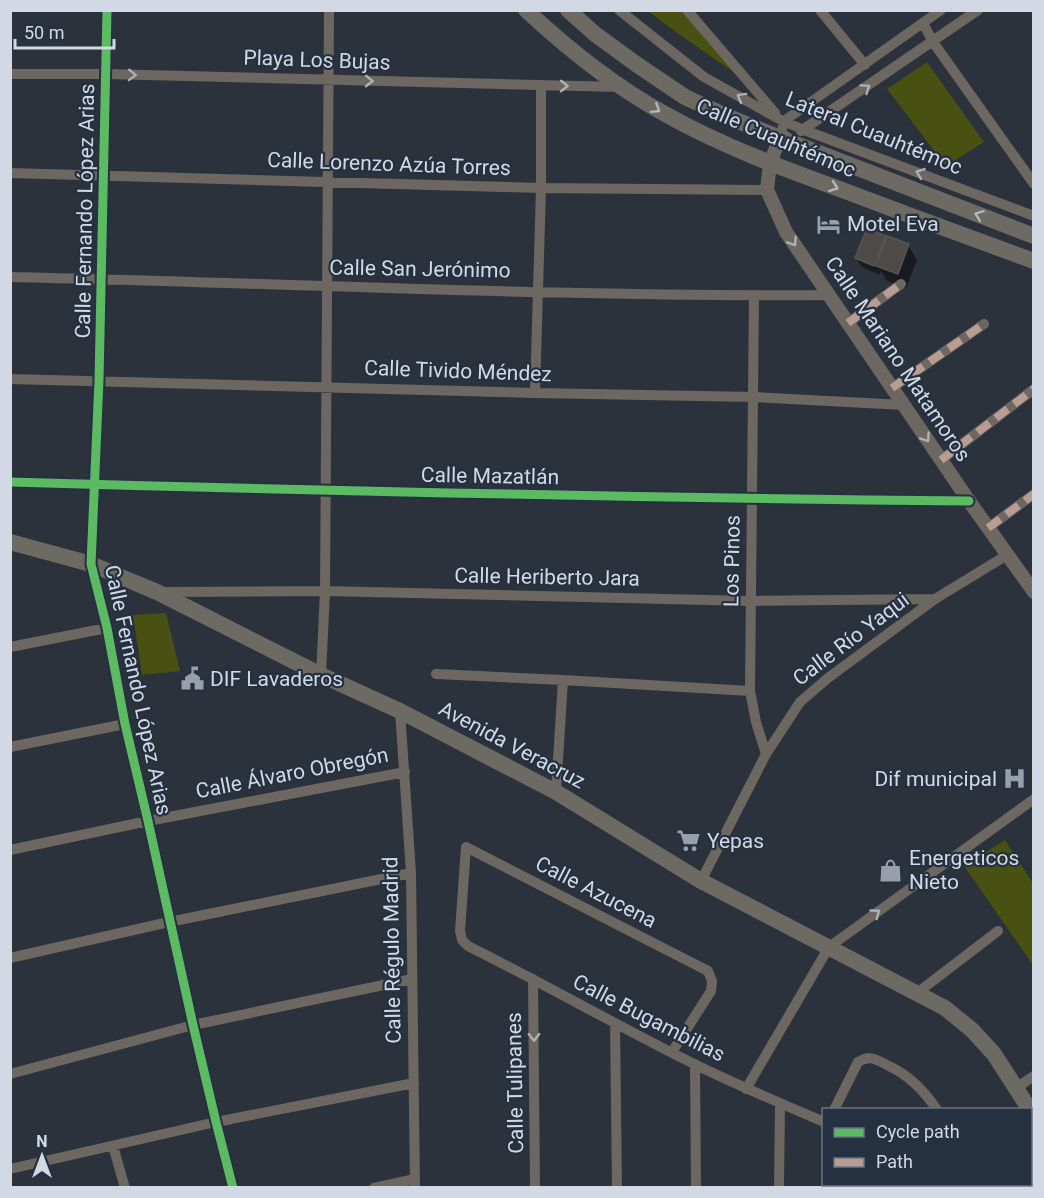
<svg xmlns="http://www.w3.org/2000/svg" width="1044" height="1198" font-family="Roboto,sans-serif">
<style>
.green{fill:#485111}
.shadow{fill:#0007}
.building{fill:#4e4a48;stroke:#555556;stroke-width:1.5}
.lines{fill:none;stroke-linecap:round;stroke-linejoin:round}
.minor{stroke:#6c6760;stroke-width:10}
.tertiary{stroke:#6c6760;stroke-width:14}
.secondary{stroke:#6d6963;stroke-width:16}
.quiet{stroke:#b99d93;stroke-width:8;stroke-dasharray:15 8;stroke-linecap:butt}
.cycleway-casing{stroke:#253141;stroke-width:13}
.cycleway{stroke:#5cba63;stroke-width:9}
.oneway{stroke:#aeb1b6}
.oneway2{stroke:#b4b7bd}
.labels{text-anchor:middle;stroke-width:4.5;stroke-linejoin:round;paint-order:stroke}
.street-label{font-size:21px;fill:#d2d9e4;stroke:#253141}
.poi-label{font-size:21px;fill:#d2d9e4;stroke:#253141;text-anchor:start}
</style>
<rect width="100%" height="100%" fill="#2b323b"/>
<!-- green -->
<path class="green" d="M648 11H684L739 76 673 30Z
M927 62 984 142 946 166 887 89Z
M166 613 180 671 142 675 133 615Z
M1005 840 1033 883V965L964 866Z"/>
<!-- shadow -->
<path class="shadow" d="M885 237 887 241 908 245 917 260 906 288 887 281 881 271 880 275 862 267 856 258Z"/>
<!-- building -->
<path class="building" d="M867 228 886 236 874 266 855 258Z
M887 236 909 244 898 274 876 266Z"/>
<g class="lines">
<!-- minor -->
<path class="minor" d="M107 10 99 380 91 564 107 628 125 724 148 821 193 1025 216 1122 233 1188
M619 10 704 77 779 119 804 130 1034 216
M687 10 775 113
M820 10 865 65
M923 23 933 42 1034 184
M10 74H106L619 87
M801 131 978 10
M786 136 780 138 784 121 941 10
M10 173 541 188 767 190
M10 277C283 283 556 297 829 295
M754 295 750 691 756 722 766 754
M848 323 901 284
M10 379 535 393 754 397 904 405
M892 388 984 324
M535 393 541 188V85
M941 460 1034 389
M10 482C330 491 650 498 969 501
M988 528 1034 494
M164 592 325 591 750 601 935 599
M10 647 107 628
M436 674 563 680 750 691
M321 675 325 591 329 10
M400 711 411 873 415 1188
M10 747 125 724
M556 792 563 680
M10 850 148 821 405 772
M701 881 766 754 800 702 828 678 935 599 1007 555
M10 958 169 922 411 873
M533 979 535 1188
M917 993 998 931
M615 1023 617 1188
M672 1052 711 991 712 981 708 971 466 847 460 931 462 940 468 946C544 984 618 1026 694 1064 737 1085 780 1103 824 1122
M695 1064 696 1188
M10 1074 193 1025 412 979
M1016 1088 1034 1076
M746 1089 829 947 1034 799
M834 1110 858 1062C870 1054 877 1060 889 1066 910 1076 924 1090 937 1110
M113 1146 125 1188
M10 1169 216 1122 414 1083
M863 1184V1188
M882 1184 884 1188
M374 1188 415 1179
M779 1188 780 1103
M1032 1188 1034 1186"/>
<!-- tertiary -->
<path class="tertiary" d="M780 138 770 163 767 190 786 232 969 501 1034 592"/>
<!-- secondary -->
<path class="secondary" d="M526 10C569 50 614 86 665 114 722 146 784 169 845 191 908 215 971 238 1034 261
M568 10 595 34 636 64 685 97 726 116 780 138 1034 236
M10 542 91 564 126 579 157 592 321 675 400 711 556 792 701 881 945 1008 972 1030 994 1054 1030 1110"/>
<!-- quiet -->
<path class="quiet" d="M848 323 901 284
M892 388 984 324
M941 460 1034 389
M988 528 1034 494"/>
<defs>
<path id="cycleway" d="M107 10 99 380 91 564 107 628 125 724 148 821 193 1025 216 1122 233 1188
M10 482C330 491 650 498 969 501"/>
</defs>
<!-- cycleway casing -->
<use href="#cycleway" class="cycleway-casing"/>
<!-- cycleway -->
<use href="#cycleway" class="cycleway"/>
</g>
<!-- one-way arrows -->
<defs><path id="oneway-chevron" d="M-2-3.5L2.5 0L-2 3.5" fill="none" stroke-width="1.6" stroke-linecap="round" stroke-linejoin="round" transform="scale(1.5)"/></defs>
<g class="oneway">
<use href="#oneway-chevron" transform="translate(132 75) rotate(2)"/>
<use href="#oneway-chevron" transform="translate(369 81) rotate(1)"/>
<use href="#oneway-chevron" transform="translate(564 86) rotate(1)"/>
<use href="#oneway-chevron" transform="translate(866 88) rotate(-34)"/>
<use href="#oneway-chevron" transform="translate(741 97) rotate(-151)"/>
<use href="#oneway-chevron" transform="translate(920 173) rotate(-160)"/>
<use href="#oneway-chevron" transform="translate(793 242) rotate(56)"/>
<use href="#oneway-chevron" transform="translate(926 438) rotate(56)"/>
<use href="#oneway-chevron" transform="translate(876 913) rotate(-36)"/>
<use href="#oneway-chevron" transform="translate(534 1037) rotate(89)"/>
</g>
<g class="oneway2">
<use href="#oneway-chevron" transform="translate(656 109) rotate(32)"/>
<use href="#oneway-chevron" transform="translate(834 187) rotate(20)"/>
<use href="#oneway-chevron" transform="translate(979 215) rotate(-159)"/>
</g>
<!-- icons -->
<defs>
<symbol id="hotel-bare" viewBox="-9 -9 18 18"><path d="M-6-4.5h1.5V1H6V5H4.5V3h-9V5H-6ZM-4 0a1.8 1.8 0 1 1 3.6 0ZM.5 0V-2.5h3Q6-2.5 6 0Z" fill="#989fa9" stroke="#253141" stroke-width="2.5" paint-order="stroke"/></symbol>
<symbol id="civic-bare" viewBox="-9 -9 18 18"><path d="M-.6-6.5H3V-4.5H.6V-3L4-1V1h2V6H-6V1h2V-1L-.6-3ZM-1.2 2.5V6h2.4V2.5Z" fill="#989fa9" stroke="#253141" stroke-width="2.5" paint-order="stroke"/></symbol>
<symbol id="hospital-bare" viewBox="-9 -9 18 18"><path d="M-5-5h3v3.5h4V-5h3V5h-3V1.5h-4V5h-3Z" fill="#989fa9" stroke="#253141" stroke-width="2.5" paint-order="stroke"/></symbol>
<symbol id="supermarket-bare" viewBox="-9 -9 18 18"><path d="M-6-5.5h2.5l.6 2H6L4.5 2H-2.5L-4.4-4H-6ZM-1.5 3.2a1.3 1.3 0 1 0 .1 0ZM3 3.2a1.3 1.3 0 1 0 .1 0Z" fill="#989fa9" stroke="#253141" stroke-width="2.5" paint-order="stroke"/></symbol>
<symbol id="shop-bare" viewBox="-9 -9 18 18"><path d="M-5-2.5h2.3a2.7 3.5 0 0 1 5.4 0H5L5.5 6h-11ZM-1.5-2.5h3a1.5 2.3 0 0 0-3 0Z" fill="#989fa9" stroke="#253141" stroke-width="2.5" paint-order="stroke"/></symbol>
</defs>
<g fill-rule="evenodd">
<use href="#hotel-bare" x="812" y="208" width="33" height="33"/>
<use href="#civic-bare" x="176" y="662" width="33" height="33"/>
<use href="#hospital-bare" x="998" y="762" width="33" height="33"/>
<use href="#supermarket-bare" x="672" y="824" width="33" height="33"/>
<use href="#shop-bare" x="874" y="854" width="33" height="33"/>
</g>
<g class="labels">
<!-- street labels -->
<g class="street-label">
<text transform="translate(317 60) rotate(2)" y="7">Playa Los Bujas</text>
<text transform="translate(874 133) rotate(22)" y="7">Lateral Cuauhtémoc</text>
<text transform="translate(776 138) rotate(23)" y="7">Calle Cuauhtémoc</text>
<text transform="translate(389 164) rotate(2)" y="7">Calle Lorenzo Azúa Torres</text>
<text transform="translate(85 211) rotate(-89)" y="7">Calle Fernando López Arias</text>
<text transform="translate(420 269) rotate(1)" y="7">Calle San Jerónimo</text>
<text transform="translate(898 359) rotate(56)" y="7">Calle Mariano Matamoros</text>
<text transform="translate(458 371) rotate(2)" y="7">Calle Tivido Méndez</text>
<text transform="translate(490 476) rotate(1)" y="7">Calle Mazatlán</text>
<text transform="translate(732 561) rotate(-89)" y="7">Los Pinos</text>
<text transform="translate(547 577) rotate(1)" y="7">Calle Heriberto Jara</text>
<text transform="translate(851 639) rotate(-37)" y="7">Calle Río Yaqui</text>
<text transform="translate(138 690) rotate(78)" y="7">Calle Fernando López Arias</text>
<text transform="translate(512 745) rotate(28)" y="7">Avenida Veracruz</text>
<text transform="translate(292 773) rotate(-11)" y="7">Calle Álvaro Obregón</text>
<text transform="translate(596 892) rotate(27)" y="7">Calle Azucena</text>
<text transform="translate(392 950) rotate(-91)" y="7">Calle Régulo Madrid</text>
<text transform="translate(649 1018) rotate(27)" y="7">Calle Bugambilias</text>
<text transform="translate(515 1083) rotate(-91)" y="7">Calle Tulipanes</text>
</g>
<!-- poi labels -->
<g class="poi-label">
<text x="847" y="231">Motel Eva</text>
<text x="210" y="686">DIF Lavaderos</text>
<text x="997" y="786" text-anchor="end">Dif municipal</text>
<text x="707" y="848">Yepas</text>
<text x="909" y="865">Energeticos<tspan x="909" dy="24">Nieto</tspan></text>
</g>
</g>
<!-- border -->
<rect width="1044" height="1198" fill="none" stroke="#d2d9e4" stroke-width="24"/>
<!-- legend -->
<rect x="822" y="1108" width="210" height="78" fill="#253141" stroke="#6a7482" stroke-width="1.5"/>
<rect x="834" y="1128" width="30" height="9" fill="#5cba63" stroke="#6a7482" stroke-width="1.5"/>
<text x="876" y="1138" font-size="18" fill="#d2d9e4">Cycle path</text>
<rect x="834" y="1158" width="30" height="9" fill="#b99d93" stroke="#6a7482" stroke-width="1.5"/>
<text x="876" y="1168" font-size="18" fill="#d2d9e4">Path</text>
<!-- north arrow -->
<g transform="translate(42 1156)" stroke="#253141" stroke-width="4.5" paint-order="stroke">
<path d="M0-4.5L10 22L0 15L-10 22Z" fill="#d2d9e4"/>
<text y="-9" font-size="16" font-weight="bold" text-anchor="middle" fill="#d2d9e4">N</text>
</g>
<!-- scale -->
<path d="M15 39v9h99v-9" fill="none" stroke="#d2d9e4" stroke-width="3"/>
<text x="24" y="39" font-size="18" fill="#d2d9e4" stroke="#253141" stroke-width="4.5" paint-order="stroke">50 m</text>
</svg>
